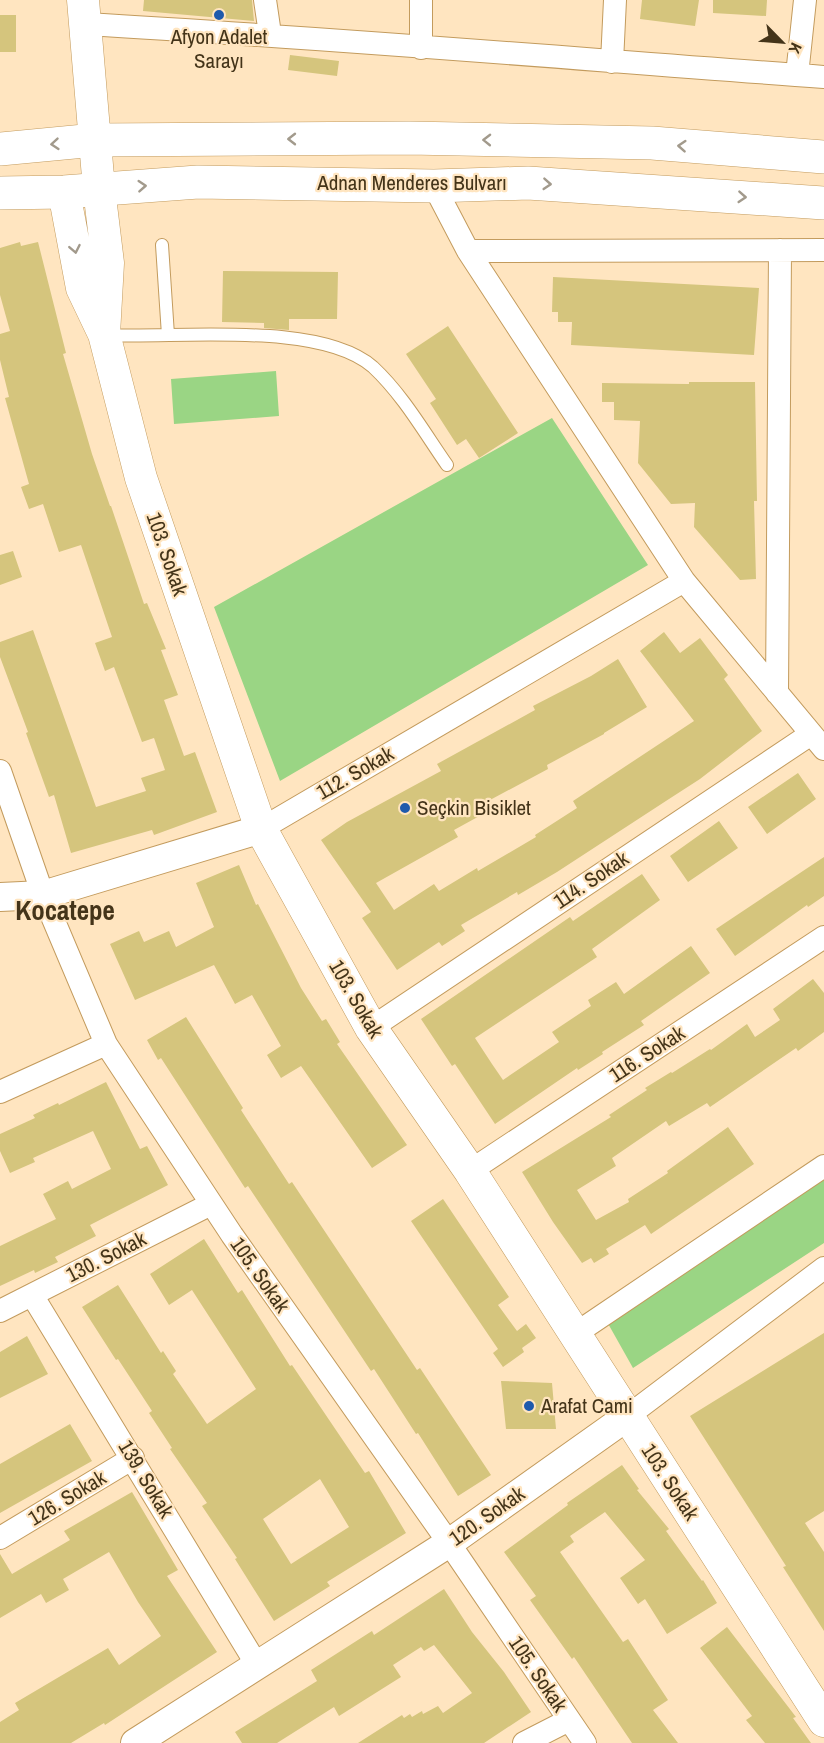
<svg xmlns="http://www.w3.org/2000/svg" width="824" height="1743" font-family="'Archivo Narrow',sans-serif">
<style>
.green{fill:#9ad584}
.building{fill:#d5c57d;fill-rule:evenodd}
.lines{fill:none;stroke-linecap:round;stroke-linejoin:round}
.service-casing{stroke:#c39b5d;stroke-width:14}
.minor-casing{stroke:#c39b5d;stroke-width:24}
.tertiary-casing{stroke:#c39b5d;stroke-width:30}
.secondary-casing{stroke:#c39b5d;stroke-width:33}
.primary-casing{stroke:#c39b5d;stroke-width:34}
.service{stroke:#fff;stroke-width:12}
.minor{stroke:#fff;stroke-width:22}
.tertiary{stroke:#fff;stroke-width:28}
.secondary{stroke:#fff;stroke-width:32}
.primary{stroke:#fff;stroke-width:33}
.oneway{stroke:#a29a8c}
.poi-dot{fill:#1e5aac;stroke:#ffe5c0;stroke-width:2}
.labels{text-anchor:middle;stroke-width:4.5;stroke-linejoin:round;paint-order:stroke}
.poi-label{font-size:21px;fill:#443419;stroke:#ffe5c0;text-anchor:start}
.street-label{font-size:21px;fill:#443419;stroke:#ffe5c0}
.district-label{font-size:27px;font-weight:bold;fill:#443419;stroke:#ffe5c0}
</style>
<rect width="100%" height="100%" fill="#ffe5c0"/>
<!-- green -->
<path class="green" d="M276 371 279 416 174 424 171 379Z
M552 418 648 565 280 781 214 607Z
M824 1167V1243L633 1368 606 1320Z"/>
<!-- building -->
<path class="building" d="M144 0H252L254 21 143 11Z
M642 0H699L695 26 640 19Z
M713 0H767L766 16 713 13Z
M0 15H16V52H0Z
M290 55 339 61 337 76 288 70Z
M20 242 21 246 38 242 66 353 63 354 92 454 110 506H111L144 604 147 603 166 649 161 650 178 695 164 700 184 756 195 752 217 812 154 835 152 830 71 853 54 795 49 797 26 733 28 732 0 657V642L33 630 96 807 146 791 141 778 165 770 154 738 142 742 114 667 105 671 95 643 112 637 81 545 59 552 43 504 29 509 21 487 29 484 5 398 9 397 0 360V334L10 331 0 295V248Z
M223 271 338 272 337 319H289V330L264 328V323L222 322Z
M553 277 759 288 754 355 571 345 572 322H558V312H552Z
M448 326 518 433 479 458 466 439 457 445 430 403 436 399 406 354Z
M689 382H755L757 501H754L756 579 740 580 694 527 695 503 671 504 638 463 640 421 614 420V402H602V383L689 384Z
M13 551 22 577 0 585V555Z
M664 632 680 653 700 638 728 675 724 679 762 731 700 779 669 799 557 872 518 895 517 892 461 925 465 931 442 946 439 942 397 970 362 918 371 912 321 840 347 822 441 771 437 764 535 710 533 706 591 676 618 659 647 707 604 733V734L547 765 548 769 490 800 494 808 454 830 458 837 376 883 394 910 434 884 439 891 477 868 478 871 536 837 535 835 577 808 573 801 694 721 640 651Z
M798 773 816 799 767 834 748 807Z
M719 821 738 848 688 882 670 856Z
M824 857V896L808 907 807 905 735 956 716 929Z
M239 865 256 905 258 904 301 988 322 1021 326 1019 340 1042 337 1044 407 1145 372 1168 301 1066 281 1078 267 1055 281 1046 252 995 235 1004 214 965 135 1000 110 944 139 931 144 942 169 931 176 947 214 927 196 883Z
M642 874 660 900 592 949 597 957 475 1038 492 1064 503 1080 559 1042 552 1032 591 1006 588 1000 616 982 624 994 691 946 710 973 641 1021 644 1025 602 1052 603 1054 578 1070 577 1068 495 1124 455 1064 452 1066 421 1019 570 917 573 921Z
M813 979 824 993V1032L798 1051 796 1048 710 1107 707 1103 669 1126 666 1121 612 1158 616 1166 577 1190 596 1220 629 1202 628 1199 668 1173 667 1171 728 1127 754 1164 651 1234 645 1225 606 1249 609 1254 594 1263 591 1258 582 1263 553 1222 522 1172 611 1117 609 1115 647 1090 645 1088 671 1072 672 1073 710 1049 711 1050 747 1024 755 1037 780 1020 773 1009Z
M186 1017 243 1108 241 1110 289 1184 292 1182 417 1370 420 1368 491 1475 458 1496 418 1433 416 1434 374 1369 371 1371 248 1186 245 1188 161 1058 158 1060 147 1040Z
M106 1082 140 1149 147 1146 168 1185 90 1225 96 1236 55 1257 58 1262 35 1273 34 1270 0 1286V1246L56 1219 43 1194 68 1181 72 1189 111 1169 93 1131 33 1158 35 1162 10 1173 0 1151V1134L35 1118 33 1115 58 1103 59 1105Z
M443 1199 509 1297 498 1305 517 1331 526 1324 536 1338 522 1348 524 1352 503 1367 493 1353 498 1349 411 1221Z
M204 1239 238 1293 242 1290 290 1366 292 1365 365 1473 369 1471 406 1533 327 1582 330 1586 274 1621 235 1559 237 1558 202 1506 207 1503 170 1449 172 1448 149 1413 152 1411 118 1359 116 1360 82 1307 118 1285 161 1353 163 1351 176 1371 173 1374 207 1424 256 1389 192 1290 169 1305 150 1274ZM320 1479 349 1527 291 1564 263 1519Z
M824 1333V1511L805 1523 824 1552V1631L783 1567 786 1566 690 1416Z
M27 1336 48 1374 0 1398V1352Z
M501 1381 552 1383 556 1429H506Z
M70 1424 92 1461 0 1513V1464Z
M622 1465 639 1489 637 1490 669 1529 666 1531 702 1581 703 1580 717 1603 667 1634 645 1599 638 1604 620 1578 645 1560 605 1512 570 1536 574 1542 560 1552 623 1642 628 1639 668 1700 653 1710 678 1743H632L574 1657 572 1659 530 1600 536 1596 504 1552 568 1505 567 1503Z
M132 1492 178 1570 167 1576 217 1652 105 1725 104 1723 71 1743H0V1722L19 1710 15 1703 108 1648 119 1665 161 1636 138 1602 109 1552 63 1579 69 1590 46 1603 41 1594 0 1618V1554L12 1574 70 1540 64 1531Z
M444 1589 472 1632 504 1672 531 1712 484 1743H358L402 1715 404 1718 410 1714 412 1717 422 1711 423 1714 438 1706 443 1713 472 1693 434 1645 424 1651 421 1647 393 1665 401 1677 339 1716 334 1707 277 1743H242L235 1732 317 1681 311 1670 372 1631 374 1635Z
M727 1627 796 1717 793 1718 811 1743H765L746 1720 752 1716 700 1648Z"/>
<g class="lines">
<defs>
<path id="service" d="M162 245 168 335
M105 335C175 339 319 320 373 367 403 395 424 432 447 465"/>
<path id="minor" d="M265 0 270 34
M85 24C331 38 578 59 824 77
M421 48V0
M612 62 615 0
M797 75 805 0
M434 186 468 251 684 581 824 749
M468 251 824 250
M777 693 780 250
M0 771 43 895 106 1044 232 1235 449 1543 585 1743
M261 829 684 581
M371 1028 811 734
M0 1092 106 1044
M470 1171 824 937
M32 1295 257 1665
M0 1311 211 1204
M575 1334 824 1166
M628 1416 824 1268
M0 1538 133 1458
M524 1743 569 1720"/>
<path id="tertiary" d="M0 897 43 895 261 829
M135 1743 449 1543 628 1416"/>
<path id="secondary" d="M83 0 99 189 108 263 104 334 141 478 261 829 371 1028 470 1171 824 1721
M64 192 82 288 103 332"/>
<path id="primary" d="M0 149 95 140 409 138 652 143 824 157
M0 193 64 192 198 182 434 186 528 183 824 203"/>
</defs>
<!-- service casing -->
<use href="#service" class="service-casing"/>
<!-- minor casing -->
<use href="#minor" class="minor-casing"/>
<!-- tertiary casing -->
<use href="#tertiary" class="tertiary-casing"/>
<!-- secondary casing -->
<use href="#secondary" class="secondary-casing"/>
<!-- primary casing -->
<use href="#primary" class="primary-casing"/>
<!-- service -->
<use href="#service" class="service"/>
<!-- minor -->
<use href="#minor" class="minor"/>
<!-- tertiary -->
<use href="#tertiary" class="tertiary"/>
<!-- secondary -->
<use href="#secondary" class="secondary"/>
<!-- primary -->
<use href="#primary" class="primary"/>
</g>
<!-- one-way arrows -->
<defs><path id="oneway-chevron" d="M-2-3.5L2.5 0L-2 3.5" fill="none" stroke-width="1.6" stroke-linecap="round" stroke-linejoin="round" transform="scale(1.5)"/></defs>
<g class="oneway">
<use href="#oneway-chevron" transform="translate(292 139) rotate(180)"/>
<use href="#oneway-chevron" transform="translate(487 140) rotate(-179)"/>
<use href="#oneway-chevron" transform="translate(55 144) rotate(175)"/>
<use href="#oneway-chevron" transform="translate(682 146) rotate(-176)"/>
<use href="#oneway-chevron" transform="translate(547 184) rotate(4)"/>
<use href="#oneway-chevron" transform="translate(142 186) rotate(-4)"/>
<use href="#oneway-chevron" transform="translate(742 197) rotate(4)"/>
<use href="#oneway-chevron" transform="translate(75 249) rotate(79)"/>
</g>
<!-- markers -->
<g class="poi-dot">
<circle cx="219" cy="15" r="6"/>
<circle cx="405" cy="808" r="6"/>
<circle cx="529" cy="1406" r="6"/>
</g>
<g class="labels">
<!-- poi labels -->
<g class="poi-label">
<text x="219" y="44" text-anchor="middle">Afyon Adalet<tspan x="219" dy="24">Sarayı</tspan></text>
<text x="417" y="815">Seçkin Bisiklet</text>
<text x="541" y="1413">Arafat Cami</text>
</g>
<!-- street labels -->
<g class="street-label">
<text x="412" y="190">Adnan Menderes Bulvarı</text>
<text transform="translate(167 554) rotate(71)" y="7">103. Sokak</text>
<text transform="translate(355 773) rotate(-30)" y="7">112. Sokak</text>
<text transform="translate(591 880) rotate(-34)" y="7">114. Sokak</text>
<text transform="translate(356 999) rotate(60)" y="7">103. Sokak</text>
<text transform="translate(647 1054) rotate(-33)" y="7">116. Sokak</text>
<text transform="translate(106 1257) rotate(-27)" y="7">130. Sokak</text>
<text transform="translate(260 1275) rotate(55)" y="7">105. Sokak</text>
<text transform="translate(146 1479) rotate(59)" y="7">139. Sokak</text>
<text transform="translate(670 1482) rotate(57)" y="7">103. Sokak</text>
<text transform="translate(67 1498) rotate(-31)" y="7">126. Sokak</text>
<text transform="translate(487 1516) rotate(-35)" y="7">120. Sokak</text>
<text transform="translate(538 1674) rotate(56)" y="7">105. Sokak</text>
</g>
<!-- district labels -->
<g class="district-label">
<text x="65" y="920">Kocatepe</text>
</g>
</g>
<!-- north arrow -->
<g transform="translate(782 42) rotate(115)" stroke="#ffe5c0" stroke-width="4.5" paint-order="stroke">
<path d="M0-4.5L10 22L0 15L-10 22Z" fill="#443419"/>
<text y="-9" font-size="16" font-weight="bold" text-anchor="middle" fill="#443419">K</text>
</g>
</svg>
